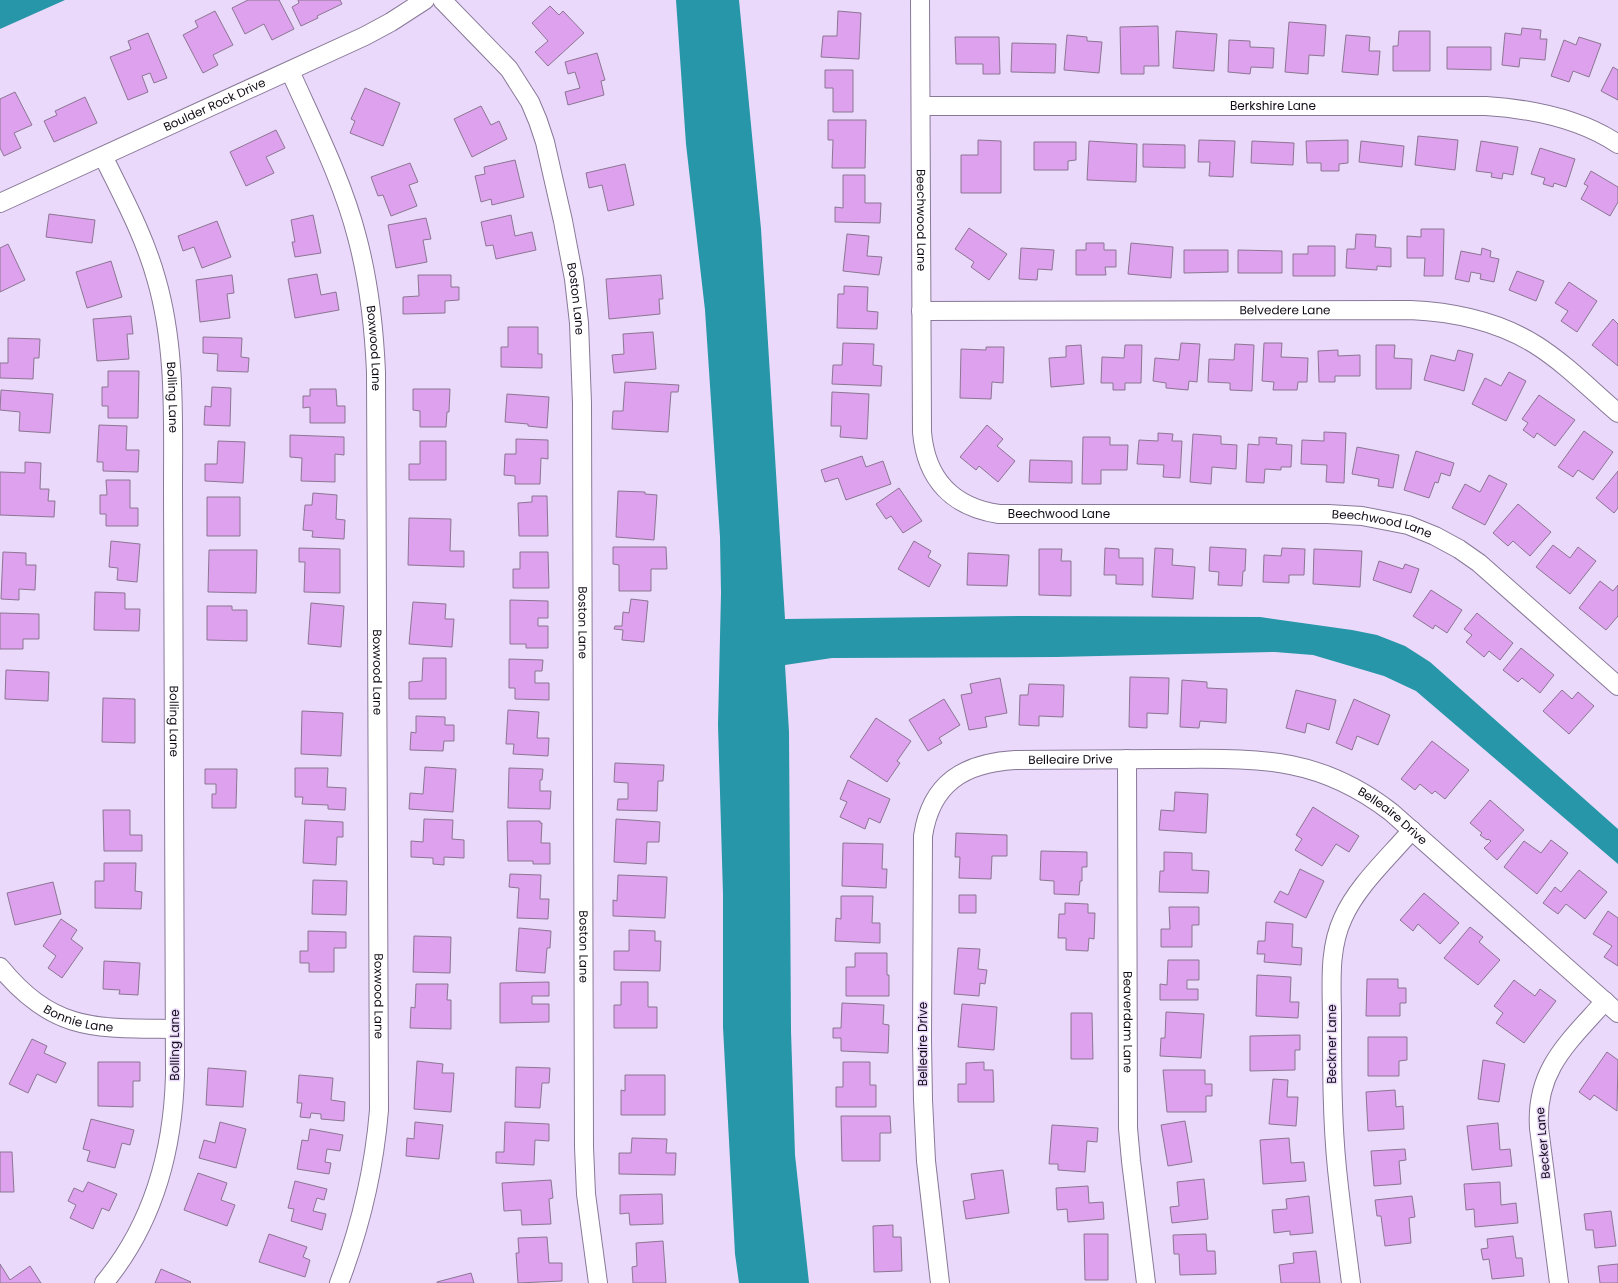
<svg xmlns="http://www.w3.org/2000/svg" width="1618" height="1283" font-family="Poppins,sans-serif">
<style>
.water{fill:#2696a8}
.building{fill:#dda1ed;stroke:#8c7692}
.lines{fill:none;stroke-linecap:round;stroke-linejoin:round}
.minor-casing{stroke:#897998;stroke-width:20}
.minor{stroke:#fff;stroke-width:18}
.labels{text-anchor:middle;stroke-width:3;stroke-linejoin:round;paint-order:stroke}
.street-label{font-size:12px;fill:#100a15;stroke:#ead9fb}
</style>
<rect width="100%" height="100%" fill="#ead9fb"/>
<!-- water -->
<path class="water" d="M0 0H65L0 29Z
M676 0H739L761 229 785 619 1025 616 1260 617 1352 630 1377 635 1405 646 1430 662 1618 829V864L1416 691 1384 676 1313 655 1275 652 1056 657 832 658 785 665 789 732 791 1031 795 1155 809 1283H739L735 1254 723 1027V894L718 725 721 593 720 537 705 310 686 144Z"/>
<!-- building -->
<path class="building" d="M248 0H279L294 29 272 40 264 24 245 34 232 8Z
M298 0H340L342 4 317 16 318 18 301 26 292 7 299 3Z
M550 6 559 15 563 11 584 33 548 66 535 52 548 41 532 23Z
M215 11 233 45 213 55 218 65 203 73 183 35 198 27 195 21Z
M838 11 861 13 859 59 821 57 823 36H837Z
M1289 22 1326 25 1324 56 1309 55 1308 74 1285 72Z
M1158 26 1159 66H1144V74H1121L1120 27Z
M1522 28 1541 30 1540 39H1547L1545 60 1520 58 1519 67 1502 65 1505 33 1521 35Z
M1176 31 1217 34 1214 71 1173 68Z
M1399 31H1430V71H1393V46H1398Z
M148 33 167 78 154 83 150 73 142 76 148 92 128 100 110 57 131 49 128 41Z
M1067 35 1087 37V41L1102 42 1099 73 1064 70Z
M1346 35 1370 37 1369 51H1380L1378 75 1342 72Z
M955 37H999L1000 74H983V64H956Z
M1579 37 1601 44 1589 77 1573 71 1569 82 1551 76 1564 40 1576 45Z
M1229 40 1250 41V47L1274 48 1273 68 1251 67 1250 74 1228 72Z
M1012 43 1056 44 1055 73 1011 72Z
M1447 47H1491V70L1447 69Z
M597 53 605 80 601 81 604 95 568 105 565 92 580 88 575 72 568 74 565 62Z
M1613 67 1618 70V100L1601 91Z
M825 70H853V112H833V88H825Z
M365 88 400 103 383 146 350 133 355 121 351 119Z
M15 92 32 125 14 133 21 148 4 156 0 148V99Z
M85 97 97 123 54 142 44 121 57 115 55 111Z
M481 106 491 125 499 121 507 139 472 157 454 119Z
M828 120H866L865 168H832L833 140H828Z
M276 130 285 148 266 157 274 173 246 186 230 152Z
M1418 136 1458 140 1455 170 1415 165Z
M978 140 1001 141V193H961V155H978Z
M1199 140 1235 141 1233 177 1209 176 1210 162H1198Z
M1348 140V163L1339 164V171H1321V163H1307L1306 141Z
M1089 141 1137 144 1136 182 1087 180Z
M1252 141 1294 143 1293 165 1251 163Z
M1361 141 1404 146 1402 167 1359 162Z
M1481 141 1518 147 1513 175 1503 173 1502 179 1491 177 1492 173 1476 171Z
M1034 142H1076V160L1068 161V170H1034Z
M1143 144 1185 145V168L1143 167Z
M1540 148 1575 159 1566 187 1554 183 1553 187 1543 184 1545 178 1531 174Z
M515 160 524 197 492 205 491 199 481 202 475 176 485 174 484 167Z
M410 163 418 182 409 185 417 206 391 216 383 195 378 196 371 177Z
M625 164 634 205 608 211 602 185 589 188 586 173Z
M1591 171 1618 187V202L1610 216 1581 199 1588 186 1584 184Z
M843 175H865V203H881L880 223 835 222V207L843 208Z
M49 214 95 220 92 243 46 237Z
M313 215 321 253 295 257 292 242H295L291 220Z
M511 215 515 236 532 232 536 250 496 259 493 245 486 246 481 222Z
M426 218 431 239 423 240 427 262 396 268 388 225Z
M217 221 231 257 202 268 194 247 183 251 178 236Z
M969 228 1007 254 989 280 971 267 974 262 955 249Z
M1421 229H1444L1443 276H1424L1425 258H1407V236L1421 237Z
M847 234 869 236 867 256 882 257 879 275 843 271Z
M1356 234 1376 235 1375 247 1391 248V267L1377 266V270L1346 268 1347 249H1355Z
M1086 243H1104V250H1116V267H1105L1106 275H1076V250H1086Z
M1131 243 1173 247 1171 278 1128 274Z
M8 244 25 280 0 292V248Z
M1308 246H1335V276H1293V254H1308Z
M1021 248 1054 250 1052 270 1038 269 1037 280 1019 279Z
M1482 248 1491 251 1490 257 1499 259 1494 282 1480 279 1481 274 1471 272 1469 282 1455 279 1461 251 1481 255Z
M1184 250H1228V272L1184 273Z
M1238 250 1282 251V273H1238Z
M111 261 122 297 87 308 76 272Z
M1517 271 1544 281 1536 301 1509 290Z
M317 274 321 295 336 292 339 310 295 318 288 279Z
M232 275 234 293 227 294 230 318 200 322 196 280Z
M418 275H451V287H459V300L445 301V313L403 314V297L419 296Z
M661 275 663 299H659L660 314 609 319 606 279Z
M1569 282 1597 301 1577 332 1561 321 1568 311 1555 303Z
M844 286 868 287 867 311 878 312 877 329 837 328 838 294H844Z
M131 316 133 334H127L129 359 97 361 93 319Z
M1613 319 1618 324V366L1592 345Z
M508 327H538V354H542V368L501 367V347H508Z
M653 332 656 369 614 373 612 355 624 354 623 334Z
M203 337 242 338 241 357 249 358 248 372 217 371 218 354 203 353Z
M8 338 40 339 39 358H34L33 379 0 378V363H8Z
M843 343 874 344 873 365 882 366 881 386 832 384 833 365H842Z
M1181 343 1200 344 1197 382 1189 381 1188 390 1166 388V383L1153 381 1155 358 1179 360Z
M1264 343H1282L1281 357 1308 358 1307 382H1298L1297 390H1273L1274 382 1262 381Z
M1235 344 1254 345 1252 391 1230 390V383L1208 382 1209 359 1234 360Z
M1081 345 1084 384 1051 387 1049 358 1066 357V346Z
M1125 345H1142L1141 383H1125V390H1113V383H1101L1102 357 1124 358Z
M1376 345H1395L1394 358 1412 359 1411 389H1376Z
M986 347H1004L1003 383 992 382 991 399 960 398 961 349 986 350Z
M1338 350V356L1360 355V376H1335V382H1319L1318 351Z
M1458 350 1473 354 1464 391 1424 380 1431 355 1455 361Z
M108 371H139L138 418H108V406H102V387H108Z
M1509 372 1526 381 1506 421 1472 404 1485 378 1501 386Z
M625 382 679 385 678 392H671L668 432 612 429 613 411H623Z
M212 387 231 388 230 426 204 425 205 406 211 407Z
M310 389H336L337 406H345V423H310V407L303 408V396H310Z
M413 389H450L449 412H447L446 427H420V411L413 410Z
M1 390 53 394 50 433 19 431 20 412 0 410Z
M832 392 869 394 867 439 840 437 841 426H831Z
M507 394 549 397 547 428 528 426V424L505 422Z
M1539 395 1575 420 1555 446 1537 433 1534 438 1523 430 1528 423 1522 419Z
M99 425 127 426 126 450H139L138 472 103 471V462H97Z
M987 425 1003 439 997 446 1015 461 998 482 979 466 976 470 960 457Z
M1584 431 1613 452 1593 480 1578 470 1573 477 1558 467Z
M1324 432 1346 433 1344 483 1326 482 1327 465 1301 464 1302 440 1324 441Z
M1158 433 1173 434 1172 441H1182L1180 478 1163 477 1164 465 1137 464 1139 440 1158 441Z
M1193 434 1221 436V444L1237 445 1236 469 1212 467 1211 484 1190 482Z
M290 435 344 437V455L335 454V482L301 481 302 458 290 457Z
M1083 437H1110V445H1128L1127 470H1101V484H1082Z
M1259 437 1277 438 1276 444 1292 445 1291 467H1281V470L1265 469 1264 483 1246 482 1248 444 1259 445Z
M516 439 548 440V459L541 458 540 484H515V476L504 475 505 454H516Z
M218 441 245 442 243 483 205 481V464H217Z
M420 441H446V480H409V464H420Z
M1357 447 1399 455 1393 488 1378 486 1379 479 1352 474Z
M1416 451 1454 463 1450 476 1441 473 1438 483 1435 482 1429 498 1404 490Z
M862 456 866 467 883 461 891 484 846 500 838 478 825 482 821 470Z
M1030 460 1072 461V483L1029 482Z
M25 462 41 463 40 489H49L48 501H55L54 517 0 515V472L25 473Z
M1618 471V508L1614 513 1596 498Z
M1489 475 1507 484 1485 525 1452 508 1465 484 1480 492Z
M106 480H130V508H138V526H106V514H100V495H107Z
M899 488 922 521 903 533 891 516 886 519 876 504Z
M618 491 645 492V494L657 495 654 540 616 537Z
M313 493 337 495 336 519 345 520 344 539 312 537 313 531 303 530 305 505H312Z
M532 496H547L548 536H519L518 503 532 502Z
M207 497H240V536H207Z
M1518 504 1551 532 1530 556 1513 541 1508 546 1493 533Z
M409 518 451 519 450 551H464V567L408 565Z
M111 541 140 544 137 582 117 580 118 568 109 567Z
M914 541 931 551 928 557 941 565 929 587 898 569Z
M1553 545 1570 558 1578 547 1596 561 1570 594 1536 567Z
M613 547H666L667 569H651V591H619V565L613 564Z
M1210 547 1246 549 1245 571H1243L1242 586 1218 585 1219 572 1209 571Z
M299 548 340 549V593L304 592 305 562H299Z
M1105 548 1119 549V558H1143V585L1116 584V575H1104Z
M1155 548 1173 549 1172 565 1195 567 1193 599 1152 597Z
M1282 548 1305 549 1304 575H1289V583L1263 582 1264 555 1281 556Z
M1039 549H1062L1061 561H1071V596L1039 595Z
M1314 549 1362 551 1360 587 1313 584Z
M209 550H257L256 593 208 592Z
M3 552 26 553V565H36L35 590 19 589V600L1 599Z
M520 552H548L549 588H513V569H520Z
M968 553 1009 555 1007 586 967 585Z
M1379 561 1403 569 1405 564 1419 569 1411 593 1373 580Z
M1600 581 1613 591 1618 585V616L1606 630 1579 608Z
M1431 590 1462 610 1447 633 1435 625 1433 629 1413 616Z
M95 592 125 593V609H140L139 631 94 630Z
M631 599 648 601 644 642 622 640 623 630 614 629 615 626H622L623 612 629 613Z
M510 600 548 601V618H538V626H548V648H526V644H510Z
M413 602 446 604 445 619H454L452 647 409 644Z
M311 603 344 606 341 647 308 644Z
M207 606H232V610H247V641L207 640Z
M0 613 39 614V639H23V649H0Z
M1477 613 1513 643 1500 660 1489 651 1484 657 1466 642 1472 635 1464 629Z
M1521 648 1554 675 1540 693 1522 678 1518 682 1503 670Z
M423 658H446V699H409V682L422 681Z
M509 659 543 660 542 671H535V683H549V700L515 699V688H509Z
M6 670 49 672 48 701 5 699Z
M1130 677 1169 678 1168 714 1147 713V728L1129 727Z
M1000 678 1007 713 985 717 987 727 969 730 961 695 972 693 970 684Z
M1182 680 1207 682V688L1227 689 1226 723 1200 721 1199 728 1180 727Z
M1029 684 1064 685 1063 717 1039 716V726L1019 725 1020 695H1028Z
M1296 690 1336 700 1329 730 1307 723 1305 733 1286 728Z
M1562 690 1572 699 1578 692 1594 706 1569 734 1543 711Z
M103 698 135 699V743L102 742Z
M944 699 960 725 939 738 942 743 928 751 909 720Z
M1354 699 1390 715 1378 745 1357 736 1352 750 1336 743Z
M508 710 539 712 537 738H549L548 756 513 754 514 744H506Z
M302 711 343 713 341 756 301 754Z
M416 716 445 717V725H454V741H444L443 751 410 750 411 732 416 733Z
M876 718 911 741 897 761 900 763 887 782 850 757Z
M1432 741 1469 770 1445 799 1435 791 1432 794 1420 784 1415 790 1401 779Z
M615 763 664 765 663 781H658L657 811 617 810 618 799H628V783L614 782Z
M425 767 456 769 453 812 409 809 410 793 423 794Z
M295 768H328L327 787 346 788 345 810 328 809V805L302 804 303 797H295Z
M509 768 543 769 542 780H540V791H551L550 809 508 808Z
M205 769H237L236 808H212V794H216V784H205Z
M848 780 890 799 880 823 869 818 865 829 840 817 847 802 840 799Z
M1175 792 1208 794 1206 833 1159 830 1161 810 1174 811Z
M1490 800 1524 830 1497 860 1484 848 1491 841 1488 839 1487 840 1480 835 1482 833 1470 823Z
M1313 807 1359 836 1349 852 1336 844 1322 866 1295 850 1302 839 1296 835Z
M103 810H130V835H142V851H104Z
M424 819 453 820 452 839 464 840V858L444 857V865L433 864V858L411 857V841L423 842Z
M616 819 660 822 659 842H647L646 864 614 862Z
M305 820 343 822V837H337L336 865 303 863Z
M507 821H540V823H542L541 843H550V864H533V861H508Z
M956 833 1007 835V856H992L991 879 959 878 960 857H955Z
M1551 840 1568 853 1537 894 1504 867 1524 841 1541 853Z
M843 843 883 844 882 869H887L886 888 842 886Z
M1041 851 1087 852V867H1082V881H1080L1079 895 1054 894V881L1040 880Z
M1164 852 1192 853V870L1209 871 1208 893 1159 892 1160 871H1164Z
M104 863H136L135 891 142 892 141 909 95 908V881H104Z
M1300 869 1324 881 1306 918 1274 902 1280 891 1288 895Z
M1579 870 1607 892 1585 919 1566 904 1558 914 1543 903 1555 887 1561 892Z
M510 874 541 875 540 899H549L548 919 517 918 519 888 509 887Z
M618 875 667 877 665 918 613 916V900L617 901Z
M313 880 347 881 346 915 312 914Z
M53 882 61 914 15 925 7 893Z
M1424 893 1459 923 1440 944 1418 924 1413 931 1400 920Z
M959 895H976V913H959Z
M841 896H873L872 923H880V943L835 941 836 918 841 919Z
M1065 903 1088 904V913H1095L1094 939 1089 938 1088 951 1066 950V938H1058L1059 914H1065Z
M1169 907H1199V925H1192V947H1161V929H1170Z
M1608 911 1618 918V966L1604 957 1612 946 1593 934Z
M61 919 77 930 71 939 83 948 62 978 48 968 56 956 43 946Z
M1266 922 1293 924 1292 947 1302 948 1301 965 1264 962 1265 954H1257L1258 941H1265Z
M1470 927 1483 937 1479 942 1500 960 1478 985 1444 958Z
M519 928 551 931 550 948H547L545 973 516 971Z
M629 930 655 931V941H661L660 971 614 970V951H629Z
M308 931 346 932V948H334V972H309V963H300V951H308Z
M414 936 451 937 450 973 413 972Z
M958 948 980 949 978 969 987 970 985 984 980 983 979 996 954 994Z
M855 953H887V975H889V996H846V967H855Z
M1168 960H1199V980H1187V989H1198V1000H1160V984L1167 985Z
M104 961 140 963 138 995 119 994 120 990 103 989Z
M1257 975 1291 977 1290 1002H1299L1298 1018 1256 1016Z
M1367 979H1398V988H1406V1003H1400V1016H1366Z
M1514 980 1535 996 1540 989 1556 1001 1524 1043 1496 1023 1503 1013 1494 1006Z
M549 982V996H532V1004H549V1022L500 1023V983Z
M621 982H648V1007H657V1028H614V1005H621Z
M416 984H448L447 1000H451V1029L410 1028 411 1007 415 1008Z
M842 1003 884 1005 883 1024 889 1025 888 1053 841 1051V1038H833V1028H841Z
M962 1004 997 1007 994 1050 958 1047Z
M1166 1012 1204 1014 1201 1058 1160 1056 1161 1038H1165Z
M1071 1013H1092L1093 1059H1071Z
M1300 1035V1050H1295V1070L1250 1071V1036Z
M1368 1037H1407V1060L1399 1061V1076H1368Z
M32 1039 47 1046 44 1053 66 1063 56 1083 37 1074 28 1093 9 1084Z
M1607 1052 1618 1060 1617 1111 1594 1095 1590 1100 1579 1092Z
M1483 1060 1505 1064 1499 1102 1478 1099Z
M417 1061 443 1064 442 1073H454L451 1112 414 1109Z
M98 1062H140V1081H133V1107L98 1106Z
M843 1062H870V1085H876V1107H836V1087H843Z
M984 1062V1070H993L994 1102H958V1084H966V1063Z
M516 1067 550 1068 549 1083H542L540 1108 515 1107Z
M208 1068 246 1071 243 1107 206 1105Z
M1163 1070H1205V1084H1212V1096H1206V1112H1167Z
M299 1075 333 1078 331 1100 345 1102 344 1121 321 1119V1114L311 1113 310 1118 300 1117 302 1103H297Z
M625 1075H665V1115H621V1090L625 1091Z
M1273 1079 1288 1080 1287 1097H1298L1296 1126 1269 1124Z
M1395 1090 1396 1107 1403 1106 1404 1129 1368 1131 1366 1092Z
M841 1116H890L891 1133H880V1161H842Z
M91 1119 134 1130 130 1145 122 1143 115 1168 87 1161 90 1151 83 1149Z
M1185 1121 1192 1162 1168 1166 1161 1125Z
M220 1122 246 1129 236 1168 199 1158 204 1140 215 1143Z
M415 1122 443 1125 439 1159 406 1156 407 1138 414 1139Z
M505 1122 549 1124V1141L535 1140 534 1165 496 1163V1152H504Z
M1498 1123 1500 1150 1510 1149 1512 1166 1472 1170 1467 1126Z
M1052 1125 1098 1128 1097 1142 1087 1141 1085 1172 1058 1170V1164H1049Z
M310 1129 343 1135 340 1151 327 1149 325 1162 331 1163 329 1174 297 1169 302 1140 308 1141Z
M632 1138 667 1139 666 1153H676L675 1175 619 1174V1153H631Z
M1289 1138 1291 1163 1304 1162 1306 1181 1263 1184 1260 1140Z
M1405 1149 1406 1160 1399 1161 1401 1184 1374 1186 1371 1151Z
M0 1152H12L14 1192H0Z
M1003 1170 1009 1213 966 1219 963 1201 975 1199 971 1174Z
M198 1173 227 1183 221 1200 235 1205 227 1226 184 1210Z
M1204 1179 1208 1219 1172 1223 1170 1207 1179 1206 1177 1182Z
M551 1180 553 1198 549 1199 551 1224 522 1225 521 1210 504 1211 502 1183Z
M295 1181 327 1189 324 1200 317 1198 313 1211 326 1214 322 1230 291 1221 294 1209 288 1208Z
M88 1182 117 1194 109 1211 102 1208 93 1229 70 1218 76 1205 68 1201 74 1188 83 1192Z
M1500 1182 1501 1205 1516 1203 1518 1223 1475 1227 1474 1209 1466 1210 1464 1184Z
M1088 1186 1089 1203 1103 1202 1104 1219 1068 1222 1067 1209 1057 1210 1056 1188Z
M662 1194 663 1224 630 1225 629 1213 620 1214V1195Z
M1309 1196 1313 1233 1290 1235V1231L1274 1233 1272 1210 1287 1209 1286 1199Z
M1412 1196 1415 1217 1409 1218 1411 1243 1385 1246 1381 1216H1377L1375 1200Z
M1611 1211 1616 1246 1595 1248 1593 1230H1586L1584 1214Z
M893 1225V1237H901L902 1271 874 1272 873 1226Z
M269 1234 307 1247 303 1257 310 1260 305 1277 259 1262Z
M1084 1234H1108V1280H1085Z
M1206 1234 1207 1251H1215L1216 1274 1180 1275 1179 1254H1174L1173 1235Z
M1513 1236 1516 1258H1522L1524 1276 1492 1279 1489 1259 1483 1260 1481 1249 1488 1248 1487 1239Z
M547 1237 549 1263H562V1281L518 1283 516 1253H519L518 1238Z
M663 1241 666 1283H633L632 1267 637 1266 636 1243Z
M1316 1251 1320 1283H1281L1279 1265 1294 1263 1293 1253Z
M0 1264 10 1280 30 1266 41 1283H0Z
M1618 1264V1283H1600L1598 1266Z
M161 1269 191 1282 190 1283H155Z
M471 1273 474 1283H437V1282Z"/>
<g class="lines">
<defs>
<g id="minor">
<path id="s1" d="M442 0 509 69 530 102 538 121 545 142 563 221 574 279 579 323 582 403 584 1147 586 1194 598 1283"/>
<path id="s2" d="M920 0 922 432C926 479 952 507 999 514H1328L1362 516 1408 525 1435 536 1459 549 1479 563 1618 686"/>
<path id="s3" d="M290 71C314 125 342 179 357 237 369 282 374 326 376 372L379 1110C374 1171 361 1226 339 1283"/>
<path id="s4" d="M921 106H1486C1532 109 1579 118 1618 144"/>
<path id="s5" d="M103 156C122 195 144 235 156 278 176 346 173 418 173 489L175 1075C173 1151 153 1224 104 1283"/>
<path id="s6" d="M0 203 365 36 391 22 425 0"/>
<path id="s7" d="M921 311 1410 310C1455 312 1498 321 1536 345 1566 364 1591 390 1618 413"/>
<path id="s8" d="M1127 759 1128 1128 1131 1161 1146 1283"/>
<path id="s9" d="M0 967C54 1033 97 1028 175 1029"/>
<path id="s10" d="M940 1283 926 1161 923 1100 922 1040 923 836C931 783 964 763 1015 760 1064 760 1112 759 1161 759 1252 759 1315 753 1391 812L1618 1013"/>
<path d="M1351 1283C1346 1245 1341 1207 1337 1169 1332 1119 1332 1069 1332 1020 1332 986 1328 950 1343 918 1357 886 1389 857 1412 830"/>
<path d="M1559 1283 1539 1128C1535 1069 1570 1041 1605 1001"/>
</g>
</defs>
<!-- minor casing -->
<use href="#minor" class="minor-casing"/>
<!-- minor -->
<use href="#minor" class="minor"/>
</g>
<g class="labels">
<!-- street labels -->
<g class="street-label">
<text dy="4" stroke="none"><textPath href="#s6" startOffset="236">Boulder Rock Drive</textPath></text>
<text dy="4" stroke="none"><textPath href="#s4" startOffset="352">Berkshire Lane</textPath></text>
<text dy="4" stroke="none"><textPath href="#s2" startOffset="220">Beechwood Lane</textPath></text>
<text dy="4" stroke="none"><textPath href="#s1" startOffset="338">Boston Lane</textPath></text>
<text dy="4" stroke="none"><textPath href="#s7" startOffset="364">Belvedere Lane</textPath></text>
<text dy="4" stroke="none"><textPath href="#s3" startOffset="292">Boxwood Lane</textPath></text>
<text dy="4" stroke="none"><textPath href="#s5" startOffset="254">Bolling Lane</textPath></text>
<text dy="4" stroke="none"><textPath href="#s2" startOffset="615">Beechwood Lane</textPath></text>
<text dy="4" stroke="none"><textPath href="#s2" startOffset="939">Beechwood Lane</textPath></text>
<text dy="4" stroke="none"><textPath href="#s1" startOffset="662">Boston Lane</textPath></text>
<text dy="4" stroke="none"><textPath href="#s3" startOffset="616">Boxwood Lane</textPath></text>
<text dy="4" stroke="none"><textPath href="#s5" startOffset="578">Bolling Lane</textPath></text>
<text dy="4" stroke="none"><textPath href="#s10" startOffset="635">Belleaire Drive</textPath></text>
<text dy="4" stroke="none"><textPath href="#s10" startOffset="971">Belleaire Drive</textPath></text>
<text dy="4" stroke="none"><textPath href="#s1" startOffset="986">Boston Lane</textPath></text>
<text dy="4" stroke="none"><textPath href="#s3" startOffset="940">Boxwood Lane</textPath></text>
<text dy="4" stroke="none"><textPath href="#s9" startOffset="97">Bonnie Lane</textPath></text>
<text dy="4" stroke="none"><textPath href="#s8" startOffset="263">Beaverdam Lane</textPath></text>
<text transform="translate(923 1044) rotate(-90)" y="4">Belleaire Drive</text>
<text transform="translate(1332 1044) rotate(-90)" y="4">Beckner Lane</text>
<text transform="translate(175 1045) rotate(-90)" y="4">Bolling Lane</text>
<text transform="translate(1543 1143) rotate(-95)" y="4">Becker Lane</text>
</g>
</g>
</svg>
